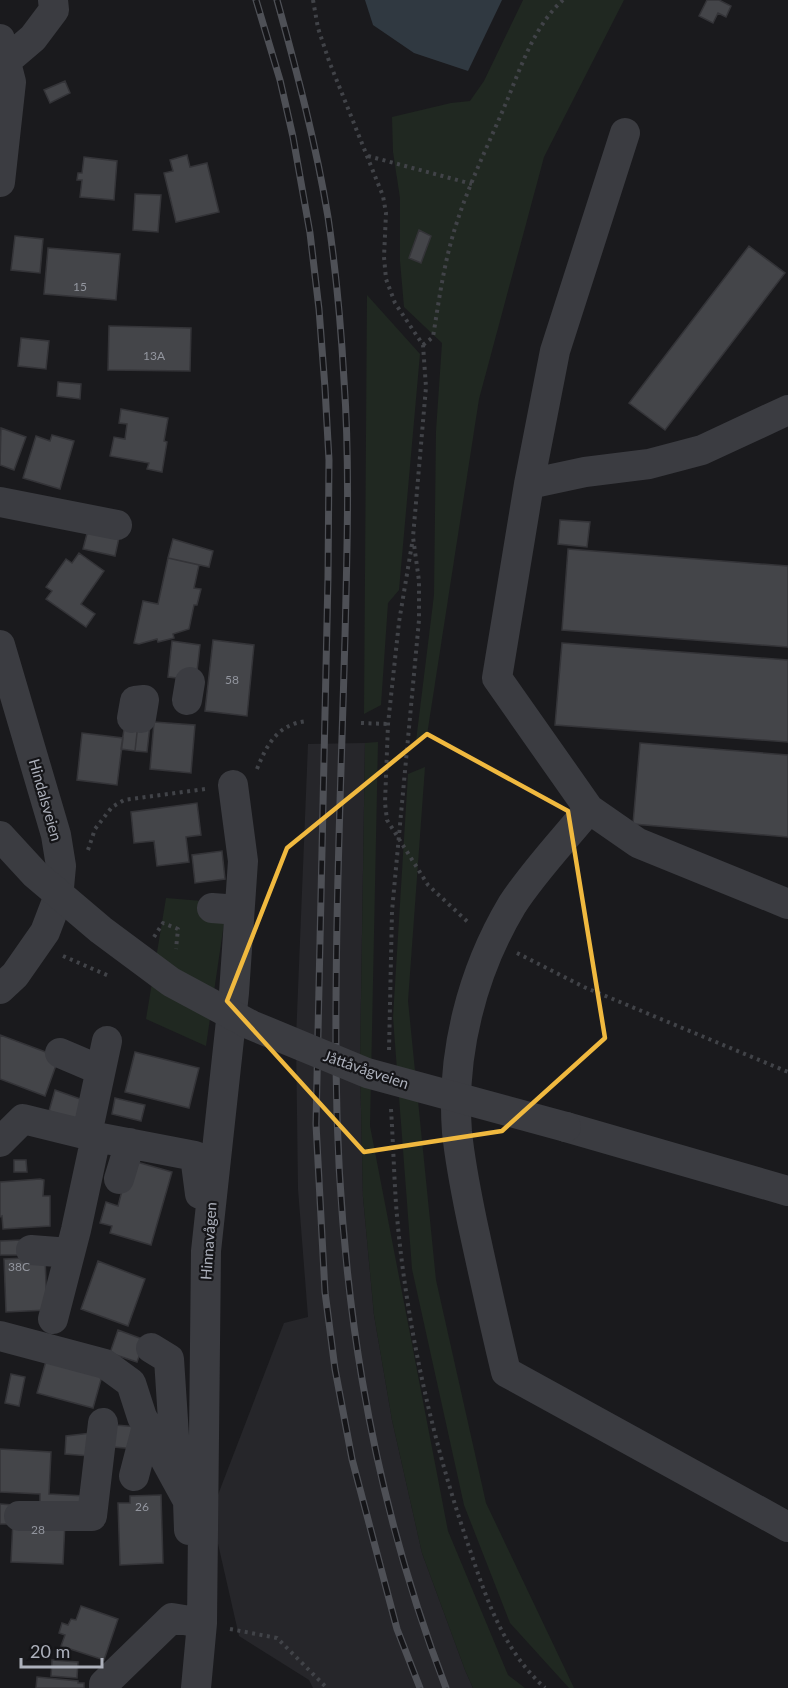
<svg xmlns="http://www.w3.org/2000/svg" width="788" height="1688" font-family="Lato,sans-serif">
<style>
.built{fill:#26262a}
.green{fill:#202821}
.water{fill:#303941}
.building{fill:#444549;stroke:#343438;stroke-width:1.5}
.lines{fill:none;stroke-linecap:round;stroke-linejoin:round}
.path{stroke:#414348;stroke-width:4;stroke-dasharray:3 4.5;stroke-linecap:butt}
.minor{stroke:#3b3c41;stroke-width:30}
.rail-casing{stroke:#4e5056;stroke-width:7}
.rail{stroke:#151518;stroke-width:4.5;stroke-dasharray:14;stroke-linecap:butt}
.minor-bridge{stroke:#3b3c41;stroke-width:30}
.marked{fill:none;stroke:#f0b93f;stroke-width:4.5;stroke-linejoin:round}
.labels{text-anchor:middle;stroke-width:4.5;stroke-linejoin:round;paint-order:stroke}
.number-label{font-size:12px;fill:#93969f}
.street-label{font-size:15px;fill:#adb1bc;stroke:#151518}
</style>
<rect width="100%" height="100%" fill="#1a1a1d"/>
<!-- built -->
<path class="built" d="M365 743 360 1064 363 1197 374 1315 392 1420 422 1553 465 1670 473 1688H313L309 1680 239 1636 211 1513 284 1323 308 1317 298 1189 296 1039 308 744Z"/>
<!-- green -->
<path class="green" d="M523 0H624L544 157 479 399 427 735 416 741 434 595 436 431 442 343 404 307 400 261V198L393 152 392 117 451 103 470 101 484 81Z
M367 295 420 354 399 590 388 603 381 705 364 714Z
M378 742 370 1126 448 1531 508 1675 525 1688H473L465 1670 422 1553 392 1420 374 1315 363 1197 360 1064 365 743Z
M425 767 408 1001 436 1280 486 1503 574 1688H569L510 1623 464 1505 412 1269 393 1017 408 774Z
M166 898 227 903 206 1046 146 1019Z"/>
<!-- water -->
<path class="water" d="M365 0H502L468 71 414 53 373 25Z"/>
<!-- building -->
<path class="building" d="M707 0H719L731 6 726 17 718 13 713 23 699 16Z
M65 81 70 93 50 103 44 90Z
M187 155 190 167 207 163 219 212 176 222 164 173 173 171 170 160Z
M84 157 117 161 114 200 80 197 82 180H77L78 173H82Z
M135 194 161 195 158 232 133 230Z
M419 230 431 236 421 263 409 258Z
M15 236 43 239 40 273 11 270Z
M749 246 785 273 665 430 629 403Z
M48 248 120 254 116 300 44 294Z
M109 326 191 328 190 371 108 370Z
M21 338 49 341 46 369 18 366Z
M58 382 81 384 80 399 57 396Z
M121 409 168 418 164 441 167 442 162 472 147 469 149 463 110 456 114 437 125 439 127 424 119 423Z
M1 428 26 437 14 470 0 465Z
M52 435 74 441 60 489 23 478 36 436 50 441Z
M560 520 590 522 587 547 558 544Z
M89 526 120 533 115 556 83 549Z
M173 539 213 551 209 567 168 558Z
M568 549 788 566V647L562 630Z
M79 553 104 571 81 604 95 614 86 627 46 599 52 591 46 587 66 559 72 563Z
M168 558 199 565 194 588 201 589 197 605H194L189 629 173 634 174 638 158 642 157 639 139 644 134 643 143 601 158 604Z
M213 640 254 645 247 716 205 711Z
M172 641 200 645 196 680 168 677Z
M562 643 788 660V742L555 725Z
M154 722 195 725 191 773 150 769Z
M125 723 138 724 135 751 121 749Z
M138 724 150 725 147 752 135 751Z
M82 733 123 738 117 785 77 780Z
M640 743 788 755V837L633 824Z
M197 803 201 835 186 837 189 862 157 866 154 841 134 843 131 812Z
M222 851 225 879 195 883 192 855Z
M0 1035 59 1057 45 1096 0 1079Z
M135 1052 199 1068 189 1108 125 1092Z
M55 1090 86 1101 79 1121 49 1111Z
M115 1098 145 1105 141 1121 112 1114Z
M14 1160H26L27 1172H14Z
M130 1160 172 1172 151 1245 110 1233 112 1226 100 1223 106 1202 118 1206Z
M40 1179 44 1180 43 1196H50V1226L3 1229 2 1216 0 1217V1182Z
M21 1240 22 1255H0V1241Z
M45 1257 47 1310 6 1312 4 1259Z
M98 1261 145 1279 128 1326 81 1309Z
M118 1330 145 1340 137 1362 110 1353Z
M48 1354 104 1369 93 1408 37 1393Z
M11 1374 25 1377 19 1406 5 1403Z
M115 1425 139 1427 137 1449 113 1447Z
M91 1433 90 1456 65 1454 66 1436Z
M0 1449 51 1452 49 1494 85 1496 81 1503 40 1506V1494L0 1492Z
M161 1495 163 1563 120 1565 118 1503H130V1496Z
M0 1504 13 1505 12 1524H0Z
M13 1520 65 1522 63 1564 11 1562Z
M81 1606 118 1619 104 1660 61 1646 65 1635 59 1633 62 1623 68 1625 71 1619 76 1620Z
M52 1660 78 1662 77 1678 51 1676Z
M37 1677 78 1681V1683H84V1688H36Z"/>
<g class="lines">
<!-- path -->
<path class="path" d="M313 0 318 28 329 61 383 196 386 213 384 257 386 279 395 303 423 345 426 387 413 537 419 581V620L392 911 389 1051
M368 156 472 184
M423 345 433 337C439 300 444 262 456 225 469 184 489 143 506 103 521 67 534 26 563 0
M412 544 399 622 388 724 385 803 387 820 428 885 470 924
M361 723 387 724
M257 769C267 744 278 724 307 721
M88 850 95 829 112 807 124 800 205 789
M154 937 163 923 178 929 176 949
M517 953 584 987 788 1072
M63 956 109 976
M391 1109C393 1141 394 1173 396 1204 405 1320 432 1441 470 1550 487 1601 504 1651 545 1688
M230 1629 277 1638 327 1688"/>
<!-- minor -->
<path class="minor" d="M0 39 11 82 0 182
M6 61 33 38 54 10 53 0
M625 133 555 351 529 484 497 678 589 809 638 843 788 904
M529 484 585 472 649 464 702 450 788 410
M0 502 117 525
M0 645 56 835 61 866 58 898 45 932 15 975 0 989
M187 700 190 682
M132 718 135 701 144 700 141 718
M589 809C563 841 534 871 512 905 472 972 451 1054 457 1132 460 1162 466 1192 472 1221 483 1272 494 1322 506 1372L788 1527
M212 908 239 910
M60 1053 100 1070
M566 1127 788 1191
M87 1134 107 1041
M96 1137 195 1156 200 1194
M0 1142 23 1119 96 1137 76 1230 53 1319
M119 1179 130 1143
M31 1250 70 1253
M0 1336 105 1364 131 1383 142 1417 188 1501 189 1530
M151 1348 169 1359 175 1451V1471
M134 1476 147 1426
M19 1516H92L103 1423
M104 1688V1684L172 1618 202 1623
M196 1688 202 1623 206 1251 234 993 243 861 233 785"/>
<defs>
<path id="rail" d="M256 0 280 80 293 137 310 233 319 309 325 388 329 460 328 577 316 1124 325 1292 335 1369 352 1459 397 1629 420 1688
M277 0C297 72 316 144 328 217 336 271 341 325 344 380 350 465 347 551 345 637 341 780 335 923 336 1066 338 1282 368 1485 446 1688"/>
</defs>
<!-- rail casing -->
<use href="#rail" class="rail-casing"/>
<!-- rail -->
<use href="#rail" class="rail"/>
<!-- minor-bridge -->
<path class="minor-bridge" d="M0 836 35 874 101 930 171 982 251 1025 367 1073 566 1127"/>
</g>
<!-- marked area -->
<path class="marked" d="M427 734 568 811 605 1038 502 1131 364 1152 227 1001 287 848Z"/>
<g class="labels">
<!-- number labels -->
<g class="number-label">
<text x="80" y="291">15</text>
<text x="154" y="360">13A</text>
<text x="232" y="684">58</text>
<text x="19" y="1271">38C</text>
<text x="142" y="1511">26</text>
<text x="38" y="1534">28</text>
</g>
<!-- street labels -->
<g class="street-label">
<text transform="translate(45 800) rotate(74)" y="5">Hindalsveien</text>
<text transform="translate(366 1070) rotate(19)" y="5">Jåttåvågveien</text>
<text transform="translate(209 1241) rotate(-86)" y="5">Hinnavågen</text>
</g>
</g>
<!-- scale -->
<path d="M21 1658v9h81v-9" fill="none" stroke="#adb1bc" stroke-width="3"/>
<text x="30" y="1658" font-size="18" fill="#adb1bc" stroke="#151518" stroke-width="4.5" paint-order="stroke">20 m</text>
</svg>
